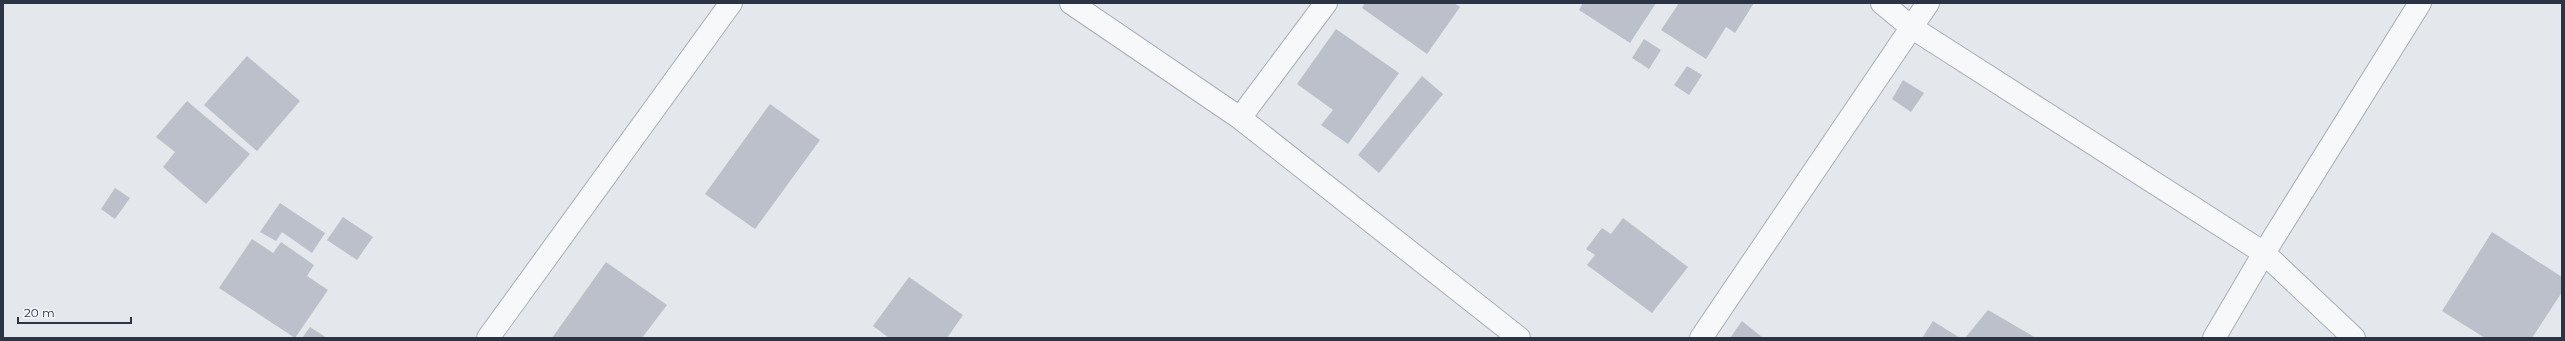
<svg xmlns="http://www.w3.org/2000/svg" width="2565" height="341" font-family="Montserrat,sans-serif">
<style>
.building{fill:#bbc0ca}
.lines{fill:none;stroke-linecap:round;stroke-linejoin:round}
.minor-casing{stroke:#a9aeb7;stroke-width:24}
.minor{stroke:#f7f8fa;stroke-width:22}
</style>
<rect width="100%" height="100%" fill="#e4e7ec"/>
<!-- building -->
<path class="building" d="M1365 3H1454L1460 7 1427 54 1362 8Z
M1583 3H1656L1630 43 1579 10Z
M1679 3H1754L1735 33 1726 27 1706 59 1661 30Z
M1336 29 1399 73 1348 144 1321 125 1333 110 1297 84Z
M1644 39 1661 50 1649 69 1632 58Z
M247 56 300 101 257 151 204 105Z
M1687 66 1702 75 1689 95 1674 85Z
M1422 76 1443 94 1379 173 1358 155Z
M1903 80 1924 93 1911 112 1892 99Z
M187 101 250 154 206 204 163 167 175 152 156 137Z
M770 104 820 140 755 229 705 194Z
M115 188 130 198 115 219 101 209Z
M280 203 325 233 312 253 282 232 276 241 260 232Z
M343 217 373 237 357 260 327 240Z
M1623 218 1688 267 1652 313 1587 265 1595 255 1586 249 1602 228 1611 234Z
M2492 232 2562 277V292L2532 338H2485L2442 311Z
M252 239 273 253 281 242 314 265 307 276 328 290 295 338 219 288Z
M606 262 667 305 642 338H552Z
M909 277 963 315 947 338H889L873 326Z
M1988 310 2036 338H1965Z
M1742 321 1762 337 1761 338H1730Z
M1933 321 1960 338H1922Z
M310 327 327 338H302Z"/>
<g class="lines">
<defs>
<path id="minor" d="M1071 3 1240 118 1519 338
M1882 3 1911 27 2264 253 2354 338
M1240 118 1326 3
M488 338 731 3
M1701 338 1928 3
M2214 338 2264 253 2420 3"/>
</defs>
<!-- minor casing -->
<use href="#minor" class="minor-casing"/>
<!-- minor -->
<use href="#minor" class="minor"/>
</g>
<!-- border -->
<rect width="2565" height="341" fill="none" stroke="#2b3445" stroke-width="8"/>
<!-- scale -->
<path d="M18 317v6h113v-6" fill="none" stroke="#2b3445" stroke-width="2"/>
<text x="24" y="317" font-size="12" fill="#2b3445" stroke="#f4f6f9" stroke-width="3" paint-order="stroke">20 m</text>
</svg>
